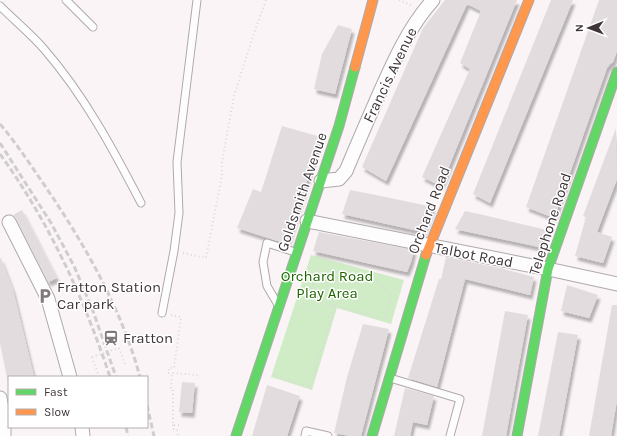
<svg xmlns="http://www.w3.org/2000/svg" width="617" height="436" font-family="Karla,sans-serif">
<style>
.green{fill:#d0ecc7}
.building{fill:#e3dcde;filter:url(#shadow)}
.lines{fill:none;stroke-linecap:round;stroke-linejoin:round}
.lane-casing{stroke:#afa9ab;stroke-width:9}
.street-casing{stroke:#afa9ab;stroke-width:15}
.fast-casing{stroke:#afa9ab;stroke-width:11}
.slow-casing{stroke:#afa9ab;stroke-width:11}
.path{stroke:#dbd8d9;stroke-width:2;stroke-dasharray:1 3;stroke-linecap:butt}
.lane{stroke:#fefdfe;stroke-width:7}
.street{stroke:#fefdfe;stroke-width:13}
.fast{stroke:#63d668;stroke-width:9}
.slow{stroke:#ff974d;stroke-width:9}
.rail{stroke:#d0cdce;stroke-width:3;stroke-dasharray:6 3;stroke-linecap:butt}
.path-bridge{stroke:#dbd8d9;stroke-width:2;stroke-dasharray:1 3;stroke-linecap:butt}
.labels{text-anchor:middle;stroke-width:3;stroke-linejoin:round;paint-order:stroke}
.street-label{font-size:15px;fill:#3f3538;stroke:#fff}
.park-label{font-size:15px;fill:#1f6400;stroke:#fff}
.poi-label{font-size:15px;fill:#3f3538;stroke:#fff;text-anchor:start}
</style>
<defs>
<filter id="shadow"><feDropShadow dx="2.5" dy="4.5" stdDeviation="1" flood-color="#0004"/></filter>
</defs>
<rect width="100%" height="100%" fill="#faf4f6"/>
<!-- green -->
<path class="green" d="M311 255 404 280 391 324 337 308 312 390 271 377Z"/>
<!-- building -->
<path class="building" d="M445 0H517L441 186 422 177 470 69 460 63 481 11 467 4 386 181 362 167 423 28Z
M551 0H573L490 203 473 194Z
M599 0H617V51L613 62 610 64 607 68 554 218 526 207Z
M338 25 352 29 335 94 314 89 322 54Z
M282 126 321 137 287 244 237 228 253 189 261 192Z
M616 128 617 179 597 232 612 237 603 263 575 256 586 217 583 216Z
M350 190 376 195 433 207 423 232 342 214Z
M22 210 57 278 48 282 16 218 13 215Z
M465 211 479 214 547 230 539 247 455 229Z
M319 232 414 250 411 262 407 272 313 251Z
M446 257 500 268 534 277 530 295 465 279 437 387 408 378 439 279H441Z
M0 258H1L13 290 34 377H7L0 343Z
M567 285 598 295 589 318 561 311Z
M612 305H617V400L611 436H589Z
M505 311 528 315 506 436H482Z
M363 324 389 329 361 436H350L334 433 347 377Z
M558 332 578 335 559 436H538Z
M182 382 195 383 192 413 179 412Z
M267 385 300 396 287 436H252Z
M405 388 434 396 427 425 413 422 410 436H394Z"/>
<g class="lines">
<defs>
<path id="lane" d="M66 0 93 27
M0 6C14 20 31 34 44 49 84 95 113 149 141 203
M277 303 267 286 263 262 267 243 295 252
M162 313 174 251 179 213 177 162 197 0
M390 378 460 399 450 436
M305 436 306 431 328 436"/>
<path id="street" d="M321 181 339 179 346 171C356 147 366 124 376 101 392 65 407 29 433 0
M307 221 548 269 617 284
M9 222 48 299 70 377
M0 398 4 419V436
M82 427 83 436"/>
<path id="fast" d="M236 436 339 126 355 67
M372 436 426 255
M517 436 548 269 617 72"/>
<path id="slow" d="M355 67 373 0
M426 255 529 0"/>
</defs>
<!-- lane casing -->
<use href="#lane" class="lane-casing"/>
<!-- street casing -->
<use href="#street" class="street-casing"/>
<!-- fast casing -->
<use href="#fast" class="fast-casing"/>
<!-- slow casing -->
<use href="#slow" class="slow-casing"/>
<!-- path -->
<path class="path" d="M399 0 413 6
M183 253 206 258 222 175V162L234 96 254 33 266 0
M326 269 380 283 391 296 385 319 335 305 321 304 312 289 317 272Z
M297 307 331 317
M171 315 181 317 174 368H169L168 373H172
M119 348 125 364
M92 357 99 377
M275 374 274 375 310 387 335 305
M173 425V429L177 430 178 436
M179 425H173V389L171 388 172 373 198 375"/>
<!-- lane -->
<use href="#lane" class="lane"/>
<!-- street -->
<use href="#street" class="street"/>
<!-- fast -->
<use href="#fast" class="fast"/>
<!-- slow -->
<use href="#slow" class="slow"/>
<!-- rail -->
<path class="rail" d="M0 124C17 144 32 167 47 189 85 245 122 310 140 377
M0 143 51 223 74 266 93 311 116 377
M0 154C49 222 84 298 110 377
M147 405 154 436
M126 427 128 436"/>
<!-- path-bridge -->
<path class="path-bridge" d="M92 357 119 348"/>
</g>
<!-- icons -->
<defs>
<symbol id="parking-bare" viewBox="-9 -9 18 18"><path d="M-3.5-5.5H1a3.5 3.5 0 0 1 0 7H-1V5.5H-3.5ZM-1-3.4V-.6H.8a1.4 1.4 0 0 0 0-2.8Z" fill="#80787a" stroke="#fff" stroke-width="2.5" paint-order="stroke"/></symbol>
<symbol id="station-bare" viewBox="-9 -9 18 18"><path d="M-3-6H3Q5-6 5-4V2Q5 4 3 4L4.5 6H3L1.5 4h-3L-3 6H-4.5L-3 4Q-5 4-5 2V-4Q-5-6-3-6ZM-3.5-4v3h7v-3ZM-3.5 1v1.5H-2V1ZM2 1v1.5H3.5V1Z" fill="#80787a" stroke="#fff" stroke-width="2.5" paint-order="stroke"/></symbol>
</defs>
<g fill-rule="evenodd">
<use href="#parking-bare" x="34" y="285" width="22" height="22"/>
<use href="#station-bare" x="100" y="327" width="22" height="22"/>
</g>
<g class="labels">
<!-- street labels -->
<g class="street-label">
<text transform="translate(390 75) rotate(-64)" y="5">Francis Avenue</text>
<text transform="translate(302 192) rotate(-71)" y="5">Goldsmith Avenue</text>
<text transform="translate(429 210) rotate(-69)" y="5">Orchard Road</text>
<text transform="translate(550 224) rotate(-72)" y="5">Telephone Road</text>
<text transform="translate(474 255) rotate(11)" y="5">Talbot Road</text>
</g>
<!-- park labels -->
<g class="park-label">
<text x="327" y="281">Orchard Road<tspan x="327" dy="17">Play Area</tspan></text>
</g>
<!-- poi labels -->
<g class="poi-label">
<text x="57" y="292">Fratton Station<tspan x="57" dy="17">Car park</tspan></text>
<text x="123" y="343">Fratton</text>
</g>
</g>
<!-- legend -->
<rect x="8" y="376" width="140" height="52" fill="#ffffff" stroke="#b2aeaf"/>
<rect x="16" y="389" width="20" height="6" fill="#63d668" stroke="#b2aeaf"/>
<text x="44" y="396" font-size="12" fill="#3f3538">Fast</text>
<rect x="16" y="409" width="20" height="6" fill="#ff974d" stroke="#b2aeaf"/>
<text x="44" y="416" font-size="12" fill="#3f3538">Slow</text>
<!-- north arrow -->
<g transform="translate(589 28) rotate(269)" stroke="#ffffff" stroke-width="3" paint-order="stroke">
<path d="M0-3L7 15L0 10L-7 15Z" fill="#3f3538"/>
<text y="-6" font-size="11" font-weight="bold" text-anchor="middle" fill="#3f3538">N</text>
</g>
</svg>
